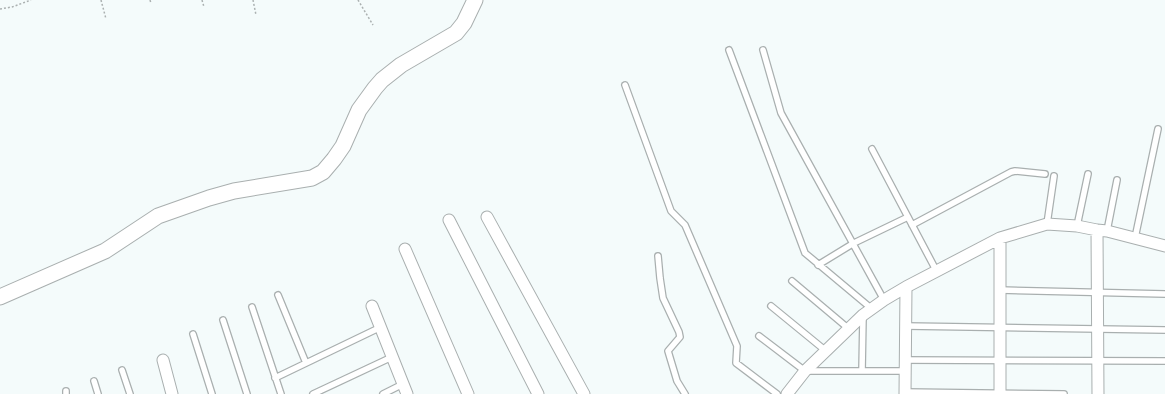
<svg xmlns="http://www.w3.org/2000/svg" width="1165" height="394" font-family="Spectral,serif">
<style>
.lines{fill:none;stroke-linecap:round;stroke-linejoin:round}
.lane-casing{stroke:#a9afaf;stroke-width:8}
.street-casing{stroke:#a9afaf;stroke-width:13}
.secondary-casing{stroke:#a9afaf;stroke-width:17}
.path{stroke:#abb1b1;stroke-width:1.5;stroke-dasharray:2 2;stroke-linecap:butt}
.lane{stroke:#fff;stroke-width:5.5}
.street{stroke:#fff;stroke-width:11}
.secondary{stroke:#fff;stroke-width:15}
</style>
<rect width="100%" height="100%" fill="#f4fbfb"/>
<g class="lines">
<defs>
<path id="lane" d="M729 50 805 253 872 309
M763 50 781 113 884 300
M625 85 671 211 685 225 737 346 736 363 777 394
M872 149 937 272
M1047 224 1054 176
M912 225 1011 172 1015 171 1045 174
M1077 226 1088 174
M1107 231 1117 180
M1135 238 1158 129
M658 256 660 278 663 298 679 332 680 337 668 351 677 381 685 394
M818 265 854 243 908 217
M792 281 849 329
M1000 290 1165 294
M278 295 306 363
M771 306 826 351
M252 307 281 394
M223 320 247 394
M906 326 1165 330
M193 334 212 394
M759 336 805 371H905
M905 360 1165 361
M122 370 130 394
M862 371 863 317
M275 378 381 327
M94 381 98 394
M66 391V394
M905 392 1064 394
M313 394 392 357
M383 394 403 384"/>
<path id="street" d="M487 217 584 394
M449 220 538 394
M1097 230 1098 394
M1000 238V394
M405 249 468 394
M372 306 407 394
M163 360 172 394
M787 394 805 371 863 315 884 300 906 287 1000 238 1047 224 1077 226 1097 230 1107 231 1165 246
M905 394 906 287"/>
<path id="secondary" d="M0 297 105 251 158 216 209 198 234 191 312 178 323 172 334 159 343 146 359 110 375 88 382 80 401 65 456 33 464 23 475 0"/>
</defs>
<!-- lane casing -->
<use href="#lane" class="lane-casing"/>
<!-- street casing -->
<use href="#street" class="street-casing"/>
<!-- secondary casing -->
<use href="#secondary" class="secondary-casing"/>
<!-- path -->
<path class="path" d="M101 0 106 19
M150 0 151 3
M202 0 204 7
M253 0 256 15
M358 0 373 25
M0 9 12 7 31 0"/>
<!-- lane -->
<use href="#lane" class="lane"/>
<!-- street -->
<use href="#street" class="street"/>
<!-- secondary -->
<use href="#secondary" class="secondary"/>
</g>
</svg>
